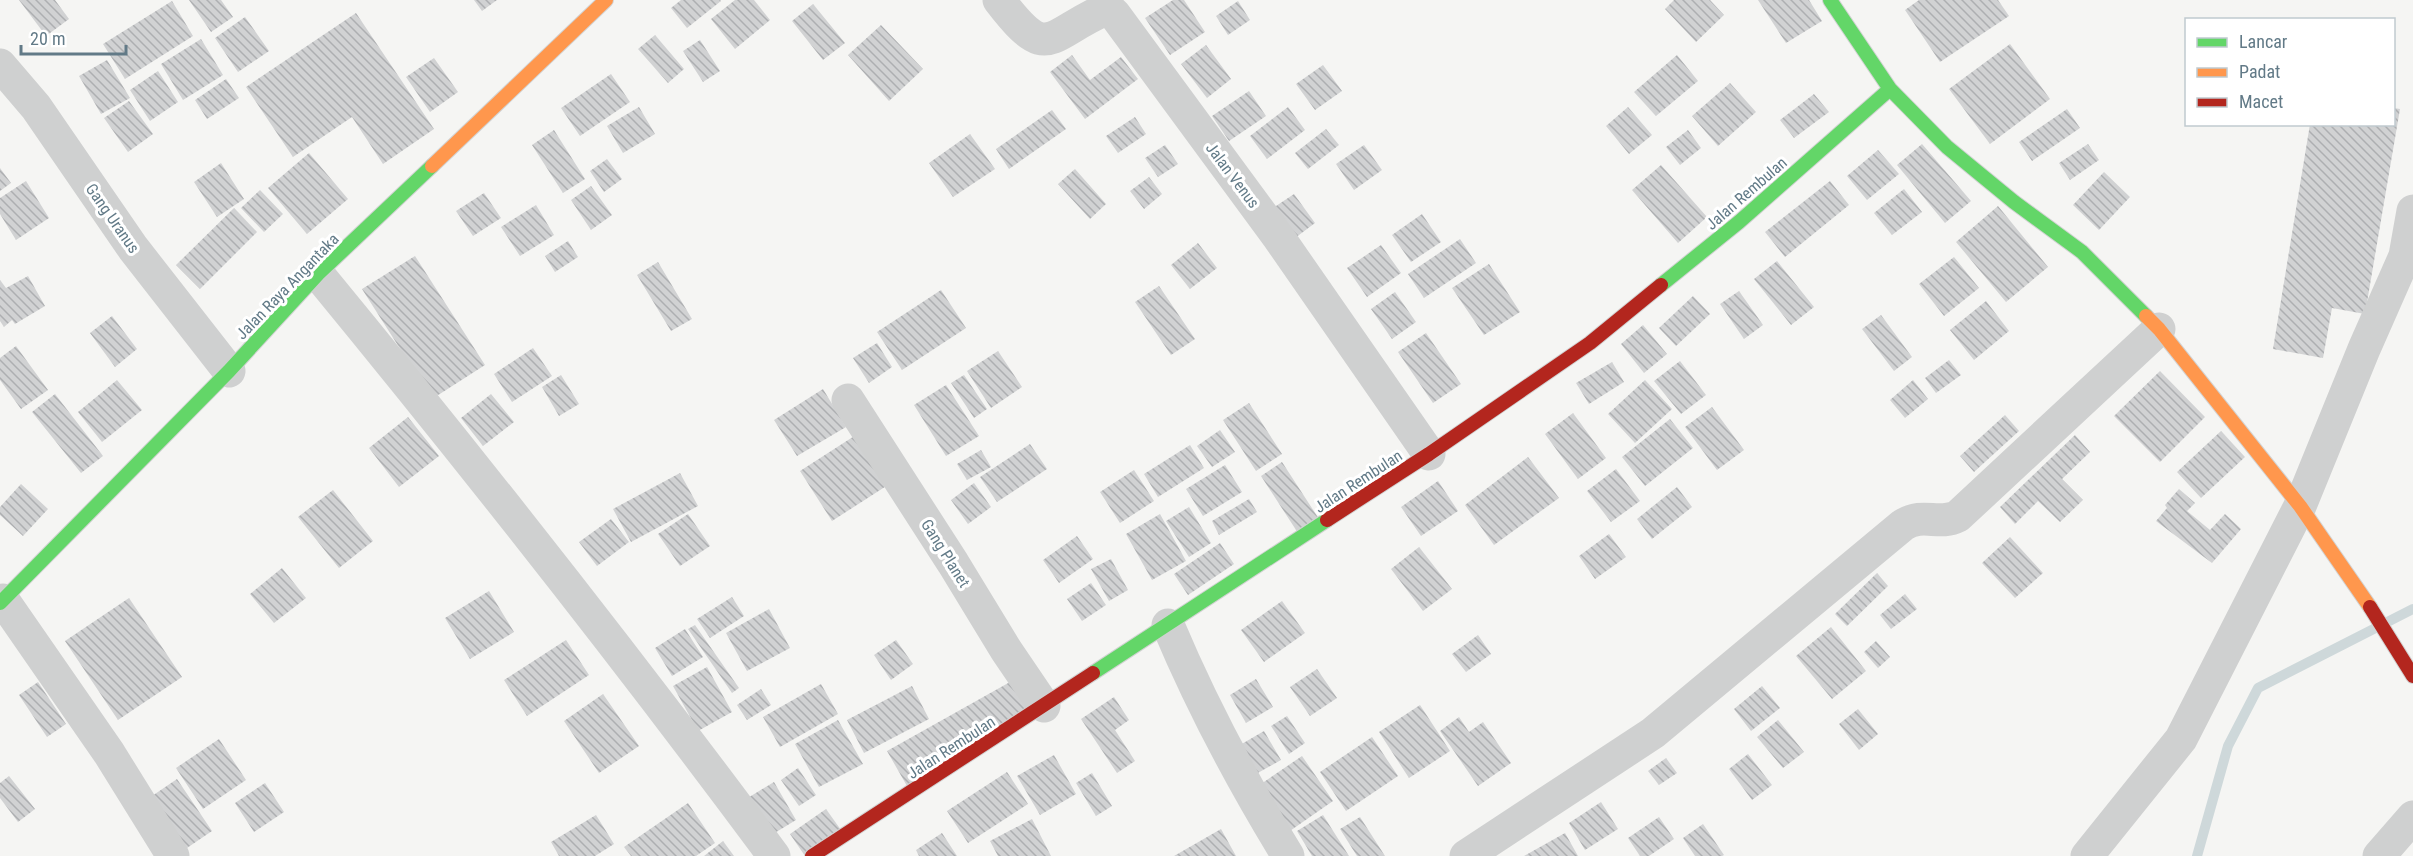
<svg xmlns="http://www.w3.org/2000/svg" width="2413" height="856" font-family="'Roboto Condensed',sans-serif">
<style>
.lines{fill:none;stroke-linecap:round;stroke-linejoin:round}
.stream{stroke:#ced8da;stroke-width:10}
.building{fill:url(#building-back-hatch)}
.fast-casing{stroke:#d2d3d3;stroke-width:16}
.slow-casing{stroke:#d2d3d3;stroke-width:16}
.jam-casing{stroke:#d2d3d3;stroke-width:16}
.street{stroke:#cfd0d0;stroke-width:33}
.fast{stroke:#63d668;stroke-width:14}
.slow{stroke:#ff974d;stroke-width:14}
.jam{stroke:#b3261e;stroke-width:14}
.labels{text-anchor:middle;stroke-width:6;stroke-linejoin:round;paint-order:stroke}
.street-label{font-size:16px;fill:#627a87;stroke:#fff}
</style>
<defs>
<pattern id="building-back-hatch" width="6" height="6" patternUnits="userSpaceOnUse" patternTransform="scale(1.5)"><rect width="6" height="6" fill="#d1d2d3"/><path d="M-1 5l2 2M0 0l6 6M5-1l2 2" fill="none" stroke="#adafb1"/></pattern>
</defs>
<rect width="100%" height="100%" fill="#f5f5f3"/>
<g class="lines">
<!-- stream -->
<path class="stream" d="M2197 856 2228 746 2258 688 2413 609"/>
</g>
<!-- building -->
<path class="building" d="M19 0H55L69 19 46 36Z
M189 0H221L233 17 211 32Z
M474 0H497L482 11Z
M681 0H720L721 1 687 28 671 8Z
M735 0H754L770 20 735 49 711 19Z
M1173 0H1184L1205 32 1170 55 1145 18Z
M1674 0H1710L1724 15 1696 42 1665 9Z
M1758 0H1809L1822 21 1786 43Z
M1919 0H1998L2009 16 1940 62 1905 10Z
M172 1 193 36 125 79 103 44Z
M1238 1 1250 20 1228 35 1216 16Z
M813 4 845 43 823 60 792 21Z
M356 13 434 129 383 164 352 117 293 157 246 87Z
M245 17 269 51 238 72 215 38Z
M881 25 923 69 889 101 848 55Z
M655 35 684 69 668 83 638 49Z
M201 39 223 75 183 100 161 64Z
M700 40 720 71 703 82 683 51Z
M2010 44 2050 99 1990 144 1949 89Z
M1206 45 1231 79 1207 98 1181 64Z
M1072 55 1090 80 1121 57 1138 79 1085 119 1050 72Z
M1677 55 1698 81 1656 116 1634 92Z
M434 58 458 92 430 112 406 77Z
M107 60 130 98 101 114 79 76Z
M1323 65 1342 91 1315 110 1296 84Z
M158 71 178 102 150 121 130 90Z
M611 74 630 102 580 136 561 108Z
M226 79 239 98 207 119 195 100Z
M1730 83 1756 112 1718 146 1692 116Z
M1249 91 1266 116 1229 141 1212 116Z
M1814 94 1829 112 1794 138 1780 120Z
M129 101 153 134 128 152 104 118Z
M639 107 655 134 623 153 607 126Z
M1288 107 1305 130 1267 159 1250 136Z
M1628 107 1652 135 1629 154 1606 126Z
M2394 108 2400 109 2365 314 2332 308 2323 358 2273 349 2310 124H2394Z
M2067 109 2080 128 2032 161 2019 142Z
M1052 110 1066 129 1009 169 996 149Z
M1135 117 1146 134 1118 153 1106 136Z
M1326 129 1339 145 1308 169 1295 153Z
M554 130 585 179 563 193 532 145Z
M1688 130 1701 148 1680 165 1666 147Z
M970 134 995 169 953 197 929 163Z
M1922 144 1971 201 1945 223 1897 165Z
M2088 144 2099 160 2070 180 2059 163Z
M1165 145 1178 164 1158 177 1145 158Z
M1364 145 1382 170 1354 190 1336 164Z
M1878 150 1899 174 1867 200 1847 176Z
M309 153 348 199 307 234 268 188Z
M607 159 622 179 604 192 590 171Z
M221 163 244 199 217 217 194 182Z
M1661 165 1707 217 1678 243 1632 190Z
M0 168 11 183 0 191Z
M1075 169 1106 204 1090 219 1058 184Z
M2104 172 2130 197 2099 230 2073 205Z
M1149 177 1162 194 1144 209 1130 191Z
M26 181 49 218 16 240 0 214V198Z
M1830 181 1849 205 1785 257 1765 232Z
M591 186 612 215 591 230 571 200Z
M1904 189 1922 212 1892 235 1874 213Z
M260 190 283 214 264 232 241 208Z
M484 193 501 218 473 236 456 211Z
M1294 194 1315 223 1295 238 1273 208Z
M536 205 554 235 520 256 501 227Z
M1998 206 2048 267 2006 302 1956 242Z
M234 208 257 232 200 289 176 265Z
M1422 214 1441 242 1411 262 1392 235Z
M1460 239 1476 263 1424 298 1408 274Z
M568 241 578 257 555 272 545 256Z
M1198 243 1217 268 1190 289 1171 265Z
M1381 245 1401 273 1367 297 1347 268Z
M415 256 485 365 432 399 362 289Z
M1954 257 1979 288 1944 316 1919 284Z
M1777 261 1814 307 1791 325 1754 279Z
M658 262 692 319 671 331 637 275Z
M1489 264 1520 312 1484 335 1452 288Z
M28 276 45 306 15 324 12 320 4 327 0 321V280L6 288Z
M1159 286 1195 339 1171 355 1135 302Z
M941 290 966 328 902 370 877 332Z
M1739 291 1763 325 1744 339 1720 304Z
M1395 292 1416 322 1392 339 1371 309Z
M1693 296 1710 314 1676 346 1659 328Z
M1986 301 2009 331 1974 360 1950 330Z
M1881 315 1912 357 1894 371 1862 329Z
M112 316 137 349 115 367 90 333Z
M1643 325 1667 354 1644 373 1621 344Z
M1426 333 1461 384 1433 403 1398 352Z
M877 343 892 367 869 383 853 358Z
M16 346 48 390 21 409 0 380V358Z
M533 348 552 376 512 402 494 374Z
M998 351 1022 387 991 408 967 371Z
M1949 360 1961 375 1936 393 1925 378Z
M1680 361 1706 395 1681 414 1654 381Z
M1612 362 1624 382 1589 404 1576 383Z
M2160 371 2205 417 2160 462 2114 416Z
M561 375 579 404 559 416 542 387Z
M964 375 987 409 974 418 951 383Z
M117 380 142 410 102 442 78 412Z
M1645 380 1672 409 1635 443 1608 414Z
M1913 380 1928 399 1905 418 1890 400Z
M946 385 979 436 946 456 914 405Z
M823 389 846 427 797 456 774 420Z
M55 394 103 456 81 473 32 412Z
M491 394 514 422 483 446 461 418Z
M1249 403 1282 454 1256 471 1223 420Z
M1712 407 1744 450 1717 470 1685 427Z
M1573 413 1606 458 1578 479 1545 434Z
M2005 415 2019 431 1974 472 1960 456Z
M408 417 439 456 399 487 369 448Z
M1670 419 1693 448 1645 486 1622 457Z
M1220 430 1235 452 1212 467 1197 446Z
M2221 431 2245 457 2201 498 2177 472Z
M859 433 891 483 832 521 800 471Z
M2075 435 2090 452 2062 479 2083 500 2060 522 2038 501 2015 524 2000 507Z
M1030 444 1047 469 997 502 980 477Z
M1190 445 1204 468 1158 497 1144 474Z
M981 450 991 467 967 480 957 464Z
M1528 457 1559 498 1494 545 1465 505Z
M1282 462 1319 519 1298 533 1261 476Z
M1225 465 1242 492 1203 516 1186 489Z
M1616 469 1640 501 1611 522 1587 491Z
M1134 470 1154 501 1120 523 1100 492Z
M680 473 698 506 631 542 613 509Z
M1438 481 1458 511 1421 536 1401 507Z
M974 483 991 507 968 524 951 500Z
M21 484 48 509 23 536 0 515V507Z
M1677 487 1692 507 1652 539 1637 519Z
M2179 489 2195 503 2187 511 2210 530 2225 514 2241 529 2212 563 2156 521 2167 508 2165 505Z
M333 490 373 541 339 568 298 517Z
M1249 499 1257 512 1219 535 1212 521Z
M1189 507 1211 543 1189 557 1166 521Z
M688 514 710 546 680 566 658 534Z
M1160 514 1186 561 1152 580 1126 534Z
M611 519 629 542 597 566 579 542Z
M1609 534 1626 557 1595 579 1579 556Z
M1077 536 1093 559 1059 583 1043 560Z
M2010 537 2043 573 2015 598 1982 563Z
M1220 543 1234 564 1188 595 1174 574Z
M1419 547 1452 589 1423 611 1391 569Z
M1111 559 1128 590 1109 601 1091 569Z
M282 568 306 598 274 623 250 594Z
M1877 573 1888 586 1847 626 1835 614Z
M1091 583 1106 605 1082 621 1067 599Z
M489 591 514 632 470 659 445 618Z
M1905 594 1917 609 1891 629 1880 615Z
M732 597 744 616 710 638 697 619Z
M129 598 182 677 118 720 65 641Z
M1282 601 1305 633 1264 662 1241 630Z
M769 609 790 648 747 671 726 633Z
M695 625 739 688 732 693 688 629Z
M1831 627 1866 671 1832 699 1796 656Z
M685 629 703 657 672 676 655 648Z
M1478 635 1491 654 1466 672 1452 654Z
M566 640 589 675 527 716 504 680Z
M896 640 913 664 891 680 874 655Z
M1876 641 1890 657 1878 668 1864 652Z
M707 667 732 712 698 731 673 686Z
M1317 669 1337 698 1310 716 1290 687Z
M1019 677 1033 705 907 786 887 751Z
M1256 679 1273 707 1246 723 1230 695Z
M38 682 66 724 47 737 19 695Z
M821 684 838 714 780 747 763 717Z
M912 686 929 719 864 753 847 720Z
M1762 686 1780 708 1751 731 1734 709Z
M761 689 771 705 747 720 737 705Z
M603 694 639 746 599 773 564 721Z
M1114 697 1129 720 1115 730 1135 761 1117 773 1081 719Z
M1420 705 1450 751 1409 778 1379 732Z
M1858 709 1878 734 1859 750 1839 724Z
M1287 716 1305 743 1289 754 1271 726Z
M1459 717 1469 732 1483 722 1511 763 1478 786 1440 731Z
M838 720 863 764 819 787 795 744Z
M1778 720 1804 752 1783 768 1757 737Z
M1264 731 1281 760 1256 774 1240 745Z
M1372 737 1398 776 1346 811 1320 772Z
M219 739 246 780 203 809 176 768Z
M1748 754 1772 785 1752 800 1729 769Z
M1054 755 1076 794 1040 815 1017 776Z
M1302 756 1333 801 1287 833 1255 788Z
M1666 758 1677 773 1659 785 1648 771Z
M798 768 816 795 799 806 781 780Z
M1007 772 1028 804 968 843 947 811Z
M1092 773 1112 806 1096 816 1076 783Z
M9 776 35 809 18 822 0 798V783Z
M177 779 212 831 187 848 152 796Z
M774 782 796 820 768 837 746 799Z
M265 783 284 812 254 832 235 803Z
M1601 802 1618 829 1585 850 1569 823Z
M688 803 715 843 696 856H631L624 847Z
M826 809 841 830 805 856 790 834Z
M596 815 614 844 595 856H559L551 842Z
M1323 815 1349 856H1312L1297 831Z
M1360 817 1385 856H1357L1340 829Z
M1659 817 1674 839 1649 856H1640L1628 838Z
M1032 819 1051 856H998L990 841Z
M1703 824 1724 855 1722 856H1695L1683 838Z
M1221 829 1236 856H1174Z
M942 833 957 856H919L916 850Z
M1565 833 1578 856H1524Z
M723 841 734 856H704Z"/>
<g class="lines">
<defs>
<path id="fast" d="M1830 0 1890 89 1947 147 2014 202 2082 252 2146 316
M1661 285 1739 222 1890 89
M0 603 229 371 318 274 432 166
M1093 673 1327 520"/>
<path id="slow" d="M432 166 606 0
M2146 316 2159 329 2300 506 2370 607"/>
<path id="jam" d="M1327 520 1429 454 1590 343 1661 285
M2370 607 2413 676
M812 856 1093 673"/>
</defs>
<!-- fast casing -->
<use href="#fast" class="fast-casing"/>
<!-- slow casing -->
<use href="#slow" class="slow-casing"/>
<!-- jam casing -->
<use href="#jam" class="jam-casing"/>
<!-- street -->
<path class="street" d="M999 0C1048 64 1046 36 1104 10H1110L1115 15 1279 238 1429 454
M0 65 36 107 133 248 229 371
M318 274C475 465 627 658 774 856
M848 400 953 563 1006 650 1044 706
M3 600 109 753 173 856
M1168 625C1202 706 1242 781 1288 856
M1466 856 1653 733 1903 525C1924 512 1938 526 1958 516L2159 329
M2087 856 2181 739 2300 506 2364 349 2405 256 2413 211
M2379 856 2413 817"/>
<!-- fast -->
<use href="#fast" class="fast"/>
<!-- slow -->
<use href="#slow" class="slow"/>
<!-- jam -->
<use href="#jam" class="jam"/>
</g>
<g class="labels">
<!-- street labels -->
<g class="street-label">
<text transform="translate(1233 175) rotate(53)" y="6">Jalan Venus</text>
<text transform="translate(1746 193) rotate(-41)" y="6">Jalan Rembulan</text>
<text transform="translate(113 218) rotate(55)" y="6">Gang Uranus</text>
<text transform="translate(287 286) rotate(-46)" y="6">Jalan Raya Angantaka</text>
<text transform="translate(1358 481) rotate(-33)" y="6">Jalan Rembulan</text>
<text transform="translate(946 553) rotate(58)" y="6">Gang Planet</text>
<text transform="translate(951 747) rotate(-33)" y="6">Jalan Rembulan</text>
</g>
</g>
<!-- legend -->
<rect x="2185" y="18" width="210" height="108" fill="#ffffff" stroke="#c0cacf" stroke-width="1.5"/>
<rect x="2197" y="38" width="30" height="9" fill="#63d668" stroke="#c0cacf" stroke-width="1.5"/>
<text x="2239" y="48" font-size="18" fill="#627a87">Lancar</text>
<rect x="2197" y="68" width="30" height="9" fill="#ff974d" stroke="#c0cacf" stroke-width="1.5"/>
<text x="2239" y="78" font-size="18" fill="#627a87">Padat</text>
<rect x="2197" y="98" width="30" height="9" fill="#b3261e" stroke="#c0cacf" stroke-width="1.5"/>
<text x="2239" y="108" font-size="18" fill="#627a87">Macet</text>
<!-- scale -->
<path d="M21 45v9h105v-9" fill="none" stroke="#627a87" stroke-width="3"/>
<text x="30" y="45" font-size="18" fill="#627a87" stroke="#ffffff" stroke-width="4.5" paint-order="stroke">20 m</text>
</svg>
